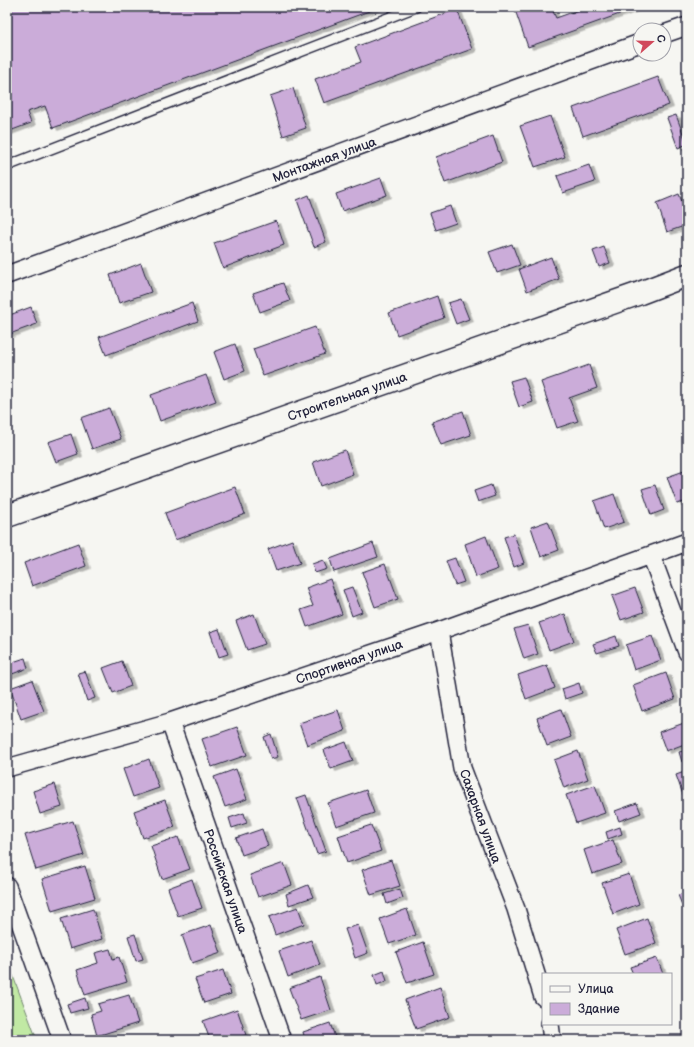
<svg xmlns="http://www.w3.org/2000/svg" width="694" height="1047" font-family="'Balsamiq Sans',sans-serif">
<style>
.green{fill:#c1e9a4;stroke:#728670}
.building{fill:#cbacd9;stroke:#22223b;filter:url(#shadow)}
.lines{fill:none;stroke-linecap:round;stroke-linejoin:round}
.lane-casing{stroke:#22223b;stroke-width:12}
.street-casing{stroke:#22223b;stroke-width:20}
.secondary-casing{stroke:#22223b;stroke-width:25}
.lane{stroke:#f6f6f2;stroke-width:9}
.street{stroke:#f6f6f2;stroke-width:17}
.secondary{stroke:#f6f6f2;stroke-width:22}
.labels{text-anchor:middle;stroke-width:3;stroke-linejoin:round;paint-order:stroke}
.street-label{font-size:13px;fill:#22223b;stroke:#f6f6f2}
</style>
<defs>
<filter id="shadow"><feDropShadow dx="4.5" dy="2.5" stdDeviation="0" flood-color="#0004"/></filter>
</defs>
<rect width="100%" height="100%" fill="#f6f6f2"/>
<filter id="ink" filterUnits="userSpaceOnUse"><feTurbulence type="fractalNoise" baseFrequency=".025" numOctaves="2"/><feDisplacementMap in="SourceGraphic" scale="8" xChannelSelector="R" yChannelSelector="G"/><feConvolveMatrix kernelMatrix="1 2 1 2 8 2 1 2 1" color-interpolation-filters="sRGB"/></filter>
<g filter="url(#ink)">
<!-- green -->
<path class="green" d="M7 960 37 1040H7Z"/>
<!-- building -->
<path class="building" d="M17 7H380L53 128 45 106 27 112 31 123 7 132V11Z
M514 7H551L556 18 587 7H639L528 47Z
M457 9 472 49 324 103 315 79 361 62 355 47Z
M658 77 669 105 583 136 573 108Z
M293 88 306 128 283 136 270 96Z
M676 115 687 144 678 148 667 118Z
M550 116 565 157 535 167 520 126Z
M493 136 502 162 445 183 436 157Z
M589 165 595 182 563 193 557 176Z
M381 178 387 195 342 211 336 194Z
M679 194 687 215V225L667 232 657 203Z
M309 195 326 242 314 247 297 200Z
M450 206 456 223 436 230 430 213Z
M276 221 284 245 223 268 214 243Z
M512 244 520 265 497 273 489 252Z
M604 247 610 263 599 267 593 251Z
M551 257 559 279 527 291 519 269Z
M141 263 151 292 119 303 110 275Z
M283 283 290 301 260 312 253 293Z
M437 296 444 318 397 335 389 313Z
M461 299 469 319 456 324 448 303Z
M192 303 198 321 106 355 99 337Z
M31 307 37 324 7 335V316Z
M315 327 325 354 263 376 253 349Z
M235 344 245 371 224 379 214 352Z
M589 365 597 388 569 398 578 421 557 428 541 382Z
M206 375 216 401 160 421 151 395Z
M524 377 533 402 519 407 510 381Z
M109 408 121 439 92 449 81 418Z
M463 411 471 435 441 445 432 422Z
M71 434 78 454 56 462 48 442Z
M345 450 353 474 321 486 313 462Z
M684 471 687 480V501L677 504 667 477Z
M491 485 495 496 478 502 474 491Z
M655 485 664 510 651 515 642 489Z
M235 487 245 514 175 540 165 513Z
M614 494 624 522 604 529 594 501Z
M548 521 559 550 541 557 531 527Z
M514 534 524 563 514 567 504 537Z
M486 536 498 569 476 577 465 544Z
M292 540 300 563 276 571 268 549Z
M78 543 86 566 32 586 24 563Z
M373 543 378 557 334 572 330 559Z
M455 558 464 582 455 585 446 561Z
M323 560 327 569 315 573 312 564Z
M385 564 398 599 375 607 362 572Z
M330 579 342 614 307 627 301 610 313 606 306 588Z
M352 587 362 612 352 616 343 590Z
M635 588 644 612 621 620 612 596Z
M254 614 265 644 247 650 236 621Z
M565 614 574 641 549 650 539 623Z
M528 625 538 654 524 659 514 629Z
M219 629 228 654 219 657 210 632Z
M616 636 619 646 597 653 593 644Z
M652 636 661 660 634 670 626 645Z
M25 658 28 668 7 676V664Z
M122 661 131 686 113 693 103 668Z
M547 665 555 688 526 699 518 675Z
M85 671 95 698 87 701 78 673Z
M666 673 675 699 642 711 633 685Z
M32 680 44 711 21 719 10 688Z
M579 683 582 693 565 699 562 689Z
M561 709 571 737 547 746 537 718Z
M338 710 345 731 307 745 299 723Z
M684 723 687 731V743L666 751 659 732Z
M237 727 247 755 212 767 202 739Z
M271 734 278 757 271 759 264 737Z
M346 742 353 761 331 769 324 750Z
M687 750V760L682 762 679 752Z
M578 751 588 779 564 788 554 760Z
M149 759 159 788 133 797 123 769Z
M236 769 247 799 225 807 214 777Z
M687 771V794L683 795 676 775Z
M55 784 62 807 40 814 33 791Z
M595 785 605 813 576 823 566 795Z
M366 790 374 813 336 826 328 803Z
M306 795 326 851 317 854 297 798Z
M165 800 175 827 143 838 134 811Z
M637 803 641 813 619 821 615 811Z
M244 813 247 823 232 828 229 818Z
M73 821 84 855 36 870 25 835Z
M371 825 381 851 347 863 338 836Z
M620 827 622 834 608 839 606 832Z
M262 829 268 846 242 855 236 838Z
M178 837 190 869 162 879 151 846Z
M613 840 622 864 592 874 584 850Z
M391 860 400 886 371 895 362 870Z
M284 863 292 885 258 897 250 875Z
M85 866 95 898 52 911 42 879Z
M629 874 639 904 613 914 602 883Z
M192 879 202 908 178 916 168 888Z
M308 885 313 897 289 905 286 894Z
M400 889 403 898 387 904 384 894Z
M687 892V903L682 905 678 895Z
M298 907 304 924 275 935 269 917Z
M93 909 102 939 70 949 61 919Z
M407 909 416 935 389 944 380 919Z
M647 918 656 943 625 954 616 930Z
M211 925 221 953 192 963 182 935Z
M358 925 368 953 355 958 345 929Z
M135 934 143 959 136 961 128 936Z
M311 940 320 965 288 977 279 951Z
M423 942 434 974 407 983 396 952Z
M110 949 113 959 119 957 127 982 85 995 77 970 98 963 95 953Z
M657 958 663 974H633L630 967Z
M223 970 231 994 204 1003 195 979Z
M384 971 387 981 377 985 374 975Z
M320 977 331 1010 301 1020 289 988Z
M440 987 450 1017 416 1029 405 1000Z
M129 995 138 1023 97 1036 91 1014 101 1011 98 1004Z
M85 998 88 1008 70 1013 67 1004Z
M237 1009 246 1035 233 1040H210L203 1021Z
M330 1023 336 1040H305L303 1032Z
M458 1036 459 1040H446Z
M416 1037 417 1040H406Z"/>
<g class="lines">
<defs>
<path id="lane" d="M7 166 416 7"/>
<path id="street" d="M664 34 687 26
M7 275 640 43
M651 555 687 652
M439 631 462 768 516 909 543 997
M170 722 282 1040
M7 768 170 722 439 631 687 542
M7 886 62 1040
M550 1024 552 1040"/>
<path id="secondary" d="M7 516 640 293 687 275"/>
</defs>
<!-- lane casing -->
<use href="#lane" class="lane-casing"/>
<!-- street casing -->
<use href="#street" class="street-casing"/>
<!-- secondary casing -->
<use href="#secondary" class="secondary-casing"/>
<!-- lane -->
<use href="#lane" class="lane"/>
<!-- street -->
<use href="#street" class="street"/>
<!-- secondary -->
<use href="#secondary" class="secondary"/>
</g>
</g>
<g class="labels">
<!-- street labels -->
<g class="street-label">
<text transform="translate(324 159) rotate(-20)" y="5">Монтажная улица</text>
<text transform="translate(347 396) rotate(-19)" y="5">Строительная улица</text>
<text transform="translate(349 661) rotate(-19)" y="5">Спортивная улица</text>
<text transform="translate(481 816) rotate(70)" y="5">Сахарная улица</text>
<text transform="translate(226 881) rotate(71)" y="5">Российская улица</text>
</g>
</g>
<!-- margin -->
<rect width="694" height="1047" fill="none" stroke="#f6f6f2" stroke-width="24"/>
<rect x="12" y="12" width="670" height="1023" fill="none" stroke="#22223b" stroke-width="1.5" filter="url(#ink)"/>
<!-- legend -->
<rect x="542" y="973" width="130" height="52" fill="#f6f6f2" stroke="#a1a1a9"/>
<rect x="550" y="986" width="20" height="6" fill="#f6f6f2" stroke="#a1a1a9"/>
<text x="578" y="993" font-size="12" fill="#22223b">Улица</text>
<rect x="550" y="1003" width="20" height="12" fill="#cbacd9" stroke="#a1a1a9"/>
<text x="578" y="1013" font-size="12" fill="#22223b">Здание</text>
<!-- north arrow -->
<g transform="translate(652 42) rotate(70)"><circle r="19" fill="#f6f6f2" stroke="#a1a1a9"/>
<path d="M0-3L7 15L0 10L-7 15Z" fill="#d1495b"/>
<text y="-6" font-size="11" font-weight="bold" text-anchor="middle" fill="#22223b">С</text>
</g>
</svg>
